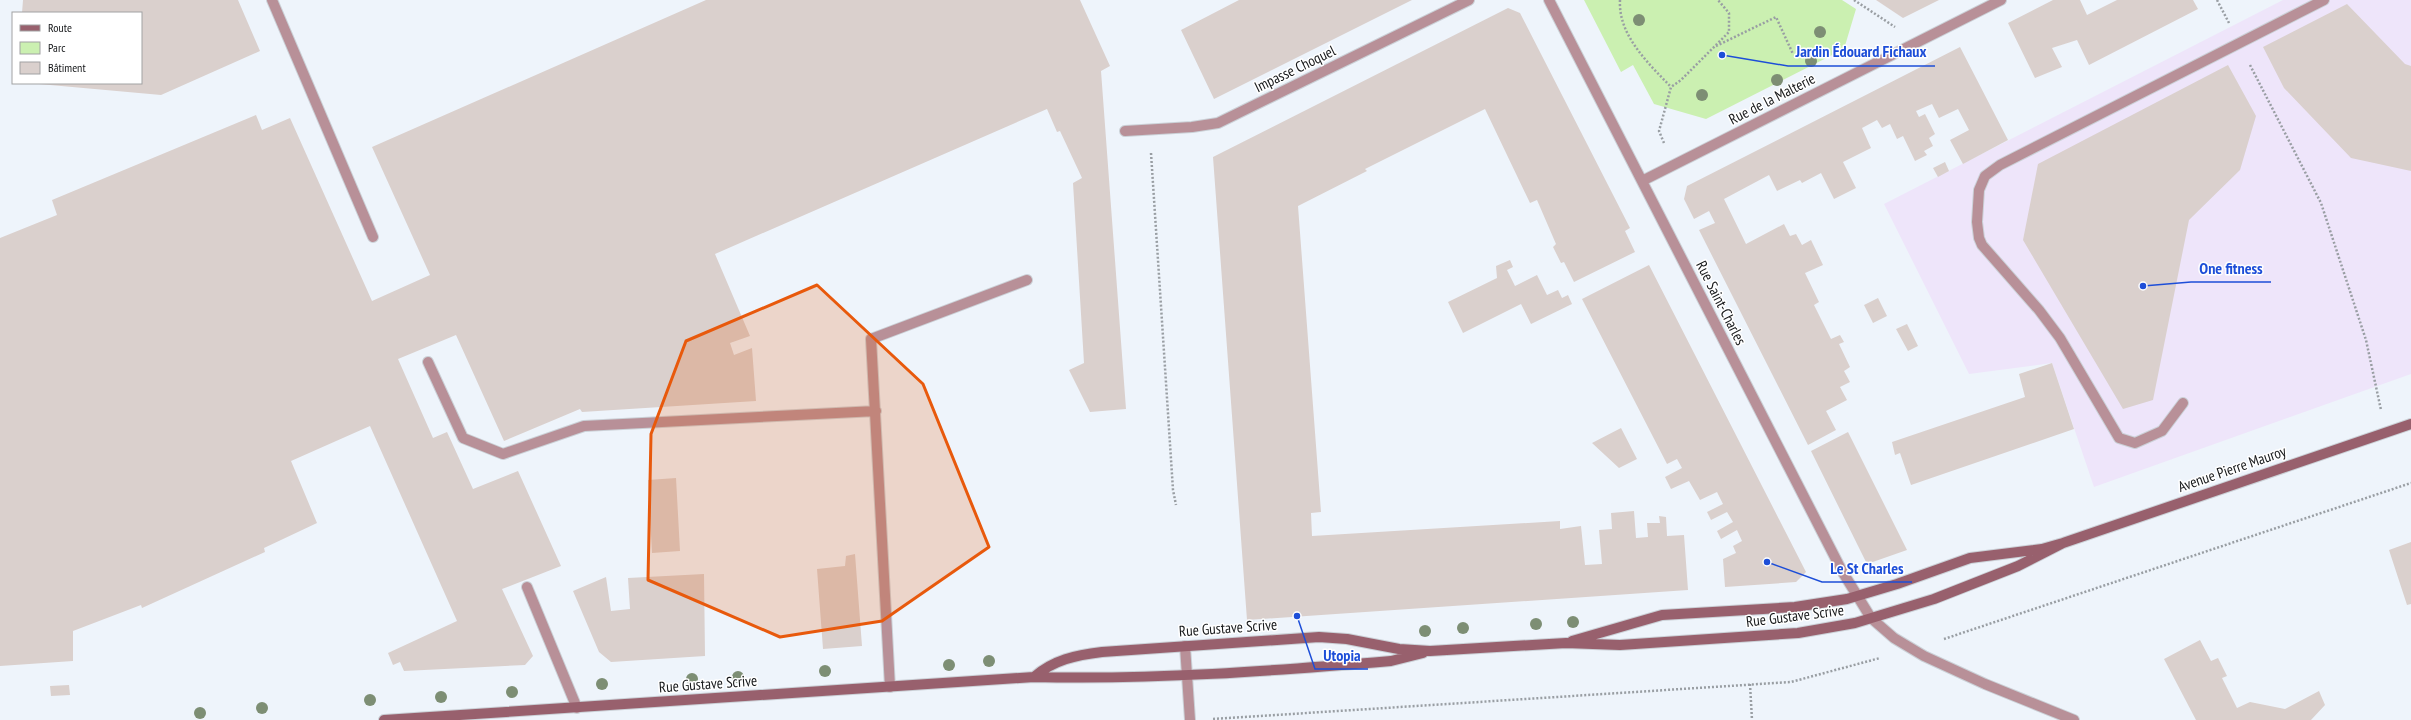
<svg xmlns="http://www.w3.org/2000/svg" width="2411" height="720" font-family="'PT Sans Narrow',sans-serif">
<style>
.commercial{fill:#eee5fa}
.green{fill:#cbf0b1}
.building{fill:#dad0cd}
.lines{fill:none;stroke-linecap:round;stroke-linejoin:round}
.lane-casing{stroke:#cbd1d7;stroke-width:12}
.street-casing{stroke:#cbd1d7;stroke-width:12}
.secondary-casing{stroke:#cbd1d7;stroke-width:12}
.path{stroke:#999ea3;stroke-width:2.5;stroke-dasharray:2 2;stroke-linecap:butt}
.lane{stroke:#b89098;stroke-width:10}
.street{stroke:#b89098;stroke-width:10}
.secondary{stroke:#98606d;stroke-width:10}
.tree{fill:#7d8e74}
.marked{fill:#e8590c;fill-opacity:0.2;stroke:#e8590c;stroke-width:3;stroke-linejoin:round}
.labels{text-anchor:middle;stroke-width:3;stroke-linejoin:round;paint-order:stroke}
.street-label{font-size:15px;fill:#151719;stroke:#fff}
.leader{fill:none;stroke:#1d4ed8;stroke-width:1.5}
.callout-dot{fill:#1d4ed8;stroke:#fff;stroke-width:1.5}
.callout-label{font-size:16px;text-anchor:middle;font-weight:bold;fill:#1d4ed8;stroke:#fff;stroke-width:3;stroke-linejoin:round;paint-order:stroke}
</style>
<rect width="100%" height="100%" fill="#eef4fb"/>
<!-- commercial -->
<path class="commercial" d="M2283 0H2411V374L2094 487 2052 363 1969 374 1884 204Z"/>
<!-- green -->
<path class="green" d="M1584 0H1842L1856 9 1844 49 1706 119 1654 104 1633 65 1621 72Z"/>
<!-- building -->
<path class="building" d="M23 0H238L260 51 161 95 39 84 141 83V13H22Z
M706 0H1080L1110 66 1101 71 1126 409 1090 412 1069 370 1084 363 1073 183 1082 178 1060 131 1057 132 1047 109 715 254 750 336 730 343 734 355 752 348 756 401 582 412 580 409 504 441 456 335 398 359 433 438 447 432 473 489 518 471 561 566 502 589 533 656 525 665 404 671 400 662 393 665 388 653 457 621 370 426 291 461 317 523 264 548 265 552 142 608 141 605 73 631V661L0 666V238L57 215 52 200 256 115 262 130 290 118 372 301 430 275 372 147Z
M1239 0H1412L1214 99 1181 30Z
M1876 0H1939L1903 18Z
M2053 0H2080L2087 15 2117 0H2193L2198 9 2089 65 2077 40 2052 48 2062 67 2035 78 2008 23Z
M2347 4 2405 64 2411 66V171L2351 158 2284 88 2263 47Z
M1508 8 1520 13 1630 228 1625 231 1635 252 1574 282 1564 262 1561 263 1553 247 1556 244 1537 200 1530 203 1485 109 1365 169 1367 171 1298 206 1321 512 1311 513 1312 536 1560 521V529L1581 526 1585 565 1602 564 1599 530 1612 529 1611 513 1634 511 1636 538 1648 537 1647 523H1660L1659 516 1666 517 1667 536 1684 535 1688 590 1247 620 1213 157Z
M1960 47 2008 140 1963 164 1950 140 1969 130 1958 109 1939 118 1932 104 1916 111 1919 117 1925 114 1935 134 1929 138 1933 146 1924 151 1927 155 1915 161 1903 136 1897 139 1890 124 1882 128 1877 120 1862 128 1871 148 1843 162 1856 188 1834 199 1821 173 1802 183 1800 180 1777 191 1769 175 1724 199 1746 244 1784 224 1790 236 1796 234 1802 245 1811 240 1823 265 1805 273 1819 302 1814 305 1831 339 1840 335 1844 342 1839 344 1850 367 1844 371 1850 382 1840 387 1847 400 1826 411 1836 430 1808 445 1699 230 1715 223 1709 211 1694 219 1684 199 1687 186Z
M2228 65 2256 116 2240 170 2189 220 2153 400 2123 409 2023 240 2038 164Z
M1945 162 1949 171 1938 177 1933 168Z
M1510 260 1513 267 1507 270 1515 286 1537 275 1547 295 1558 290 1562 298 1568 295 1572 304 1531 324 1521 304 1463 333 1448 302 1497 278 1496 266Z
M1649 265 1806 572 1796 582 1725 587 1723 559 1736 553 1733 546 1742 541 1737 530 1721 539 1717 531 1733 522 1727 512 1711 520 1707 512 1723 504 1717 492 1700 500 1689 481 1671 489 1665 477 1682 468 1677 459 1667 464 1582 299Z
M1878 298 1887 316 1873 323 1864 305Z
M1907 324 1918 346 1908 351 1896 329Z
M2052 363 2074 429 1911 485 1900 453 1895 455 1892 442 2025 397 2019 374Z
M1621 428 1637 459 1619 468 1592 443Z
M1848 432 1907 550 1867 564 1811 451Z
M676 478 680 551 652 553 648 480Z
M2411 542V604L2407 605 2389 550Z
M855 554 862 646 823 649 817 569 845 566 846 556Z
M704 574 705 656 611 662 599 652 573 591 606 577 611 611 630 609 628 578Z
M2200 640 2211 661 2218 658 2227 676 2222 678 2237 708 2250 702 2285 709 2319 691 2325 705 2311 720H2196L2164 659Z
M69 685 70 695 51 696 50 686Z"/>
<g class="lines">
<defs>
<path id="lane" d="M272 0 373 237
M428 362 463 438 503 454 584 426 876 411
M2183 403 2162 431 2135 443 2119 438 2060 338 2039 310 1982 245 1979 238 1977 222 1979 190 1985 176 2000 165 2324 0
M527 587 577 708
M890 687 871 339 1027 280"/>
<path id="street" d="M1549 0 1842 571 1871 618 1894 638 1924 656 1985 684 2074 720
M1125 131 1192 127 1218 123 1469 0
M1642 181 2001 0
M1185 646 1190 720"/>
<path id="secondary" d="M1572 641 1662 615 1795 607 1847 599 1897 584 1970 558 2042 549 2063 543 2411 424
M1034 677C1053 660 1076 655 1102 652L1319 637 1347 639 1399 649 1430 651 1566 643 1620 645 1798 633 1855 623 1934 599 2018 566 2063 543
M384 720 1034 677C1153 680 1272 671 1391 661L1423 653"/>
</defs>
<!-- lane casing -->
<use href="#lane" class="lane-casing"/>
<!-- street casing -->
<use href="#street" class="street-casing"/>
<!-- secondary casing -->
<use href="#secondary" class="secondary-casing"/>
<!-- path -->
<path class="path" d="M1620 0C1618 35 1648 63 1671 87
M1854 0 1895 27
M2217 0 2229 23
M1716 46 1776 17 1793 54
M2250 65 2321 203 2366 340 2381 410
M1664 143 1659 131 1671 87 1681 80 1729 32V13L1718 0
M1151 153 1173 490 1176 505
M1944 639 2411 483
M1750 684 1752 720
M1213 719 1791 682 1880 658"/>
<!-- lane -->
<use href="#lane" class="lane"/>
<!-- street -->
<use href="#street" class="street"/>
<!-- secondary -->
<use href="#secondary" class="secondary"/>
</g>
<!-- trees -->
<g class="tree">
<circle cx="1639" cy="20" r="6"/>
<circle cx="1820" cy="32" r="6"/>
<circle cx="1811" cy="61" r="6"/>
<circle cx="1777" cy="80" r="6"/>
<circle cx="1702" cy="95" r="6"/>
<circle cx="1573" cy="622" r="6"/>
<circle cx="1536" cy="624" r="6"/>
<circle cx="1463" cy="628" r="6"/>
<circle cx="1425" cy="631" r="6"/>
<circle cx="989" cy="661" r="6"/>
<circle cx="949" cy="665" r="6"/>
<circle cx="825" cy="671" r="6"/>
<circle cx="738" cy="677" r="6"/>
<circle cx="692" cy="679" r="6"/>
<circle cx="602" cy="684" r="6"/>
<circle cx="512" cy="692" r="6"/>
<circle cx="441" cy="697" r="6"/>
<circle cx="370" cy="700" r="6"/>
<circle cx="262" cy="708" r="6"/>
<circle cx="200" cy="713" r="6"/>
</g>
<!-- marked area -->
<path class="marked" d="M817 285 923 384 989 547 882 621 780 637 648 580 651 434 686 341Z"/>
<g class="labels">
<!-- street labels -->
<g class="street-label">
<text transform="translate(1295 69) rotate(-26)" y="5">Impasse Choquel</text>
<text transform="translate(1772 99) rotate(-27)" y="5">Rue de la Malterie</text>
<text transform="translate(1721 303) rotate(63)" y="5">Rue Saint-Charles</text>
<text transform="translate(2232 469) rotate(-19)" y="5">Avenue Pierre Mauroy</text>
<text transform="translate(1795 616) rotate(-7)" y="5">Rue Gustave Scrive</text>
<text transform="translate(1228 628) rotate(-4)" y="5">Rue Gustave Scrive</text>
<text transform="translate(708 684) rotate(-4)" y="5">Rue Gustave Scrive</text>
</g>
</g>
<!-- callouts -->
<path class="leader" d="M1722 55L1788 66H1935M2143 286L2191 282H2271M1767 562L1822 582H1912M1297 616L1315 669H1368"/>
<g class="callout-dot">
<circle cx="1722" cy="55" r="4"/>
<circle cx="2143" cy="286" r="4"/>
<circle cx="1767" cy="562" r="4"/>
<circle cx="1297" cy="616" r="4"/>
</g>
<g class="callout-label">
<text x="1861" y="57">Jardin Édouard Fichaux</text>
<text x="2231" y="274">One fitness</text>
<text x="1867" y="574">Le St Charles</text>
<text x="1342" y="661">Utopia</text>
</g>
<!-- legend -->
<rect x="12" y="12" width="130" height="72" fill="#ffffff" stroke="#a1a2a3"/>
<rect x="20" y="25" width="20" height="6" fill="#98606d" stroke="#a1a2a3"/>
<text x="48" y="32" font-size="12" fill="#151719">Route</text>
<rect x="20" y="42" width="20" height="12" fill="#cbf0b1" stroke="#a1a2a3"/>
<text x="48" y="52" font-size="12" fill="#151719">Parc</text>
<rect x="20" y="62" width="20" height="12" fill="#dad0cd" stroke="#a1a2a3"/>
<text x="48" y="72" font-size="12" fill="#151719">Bâtiment</text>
</svg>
